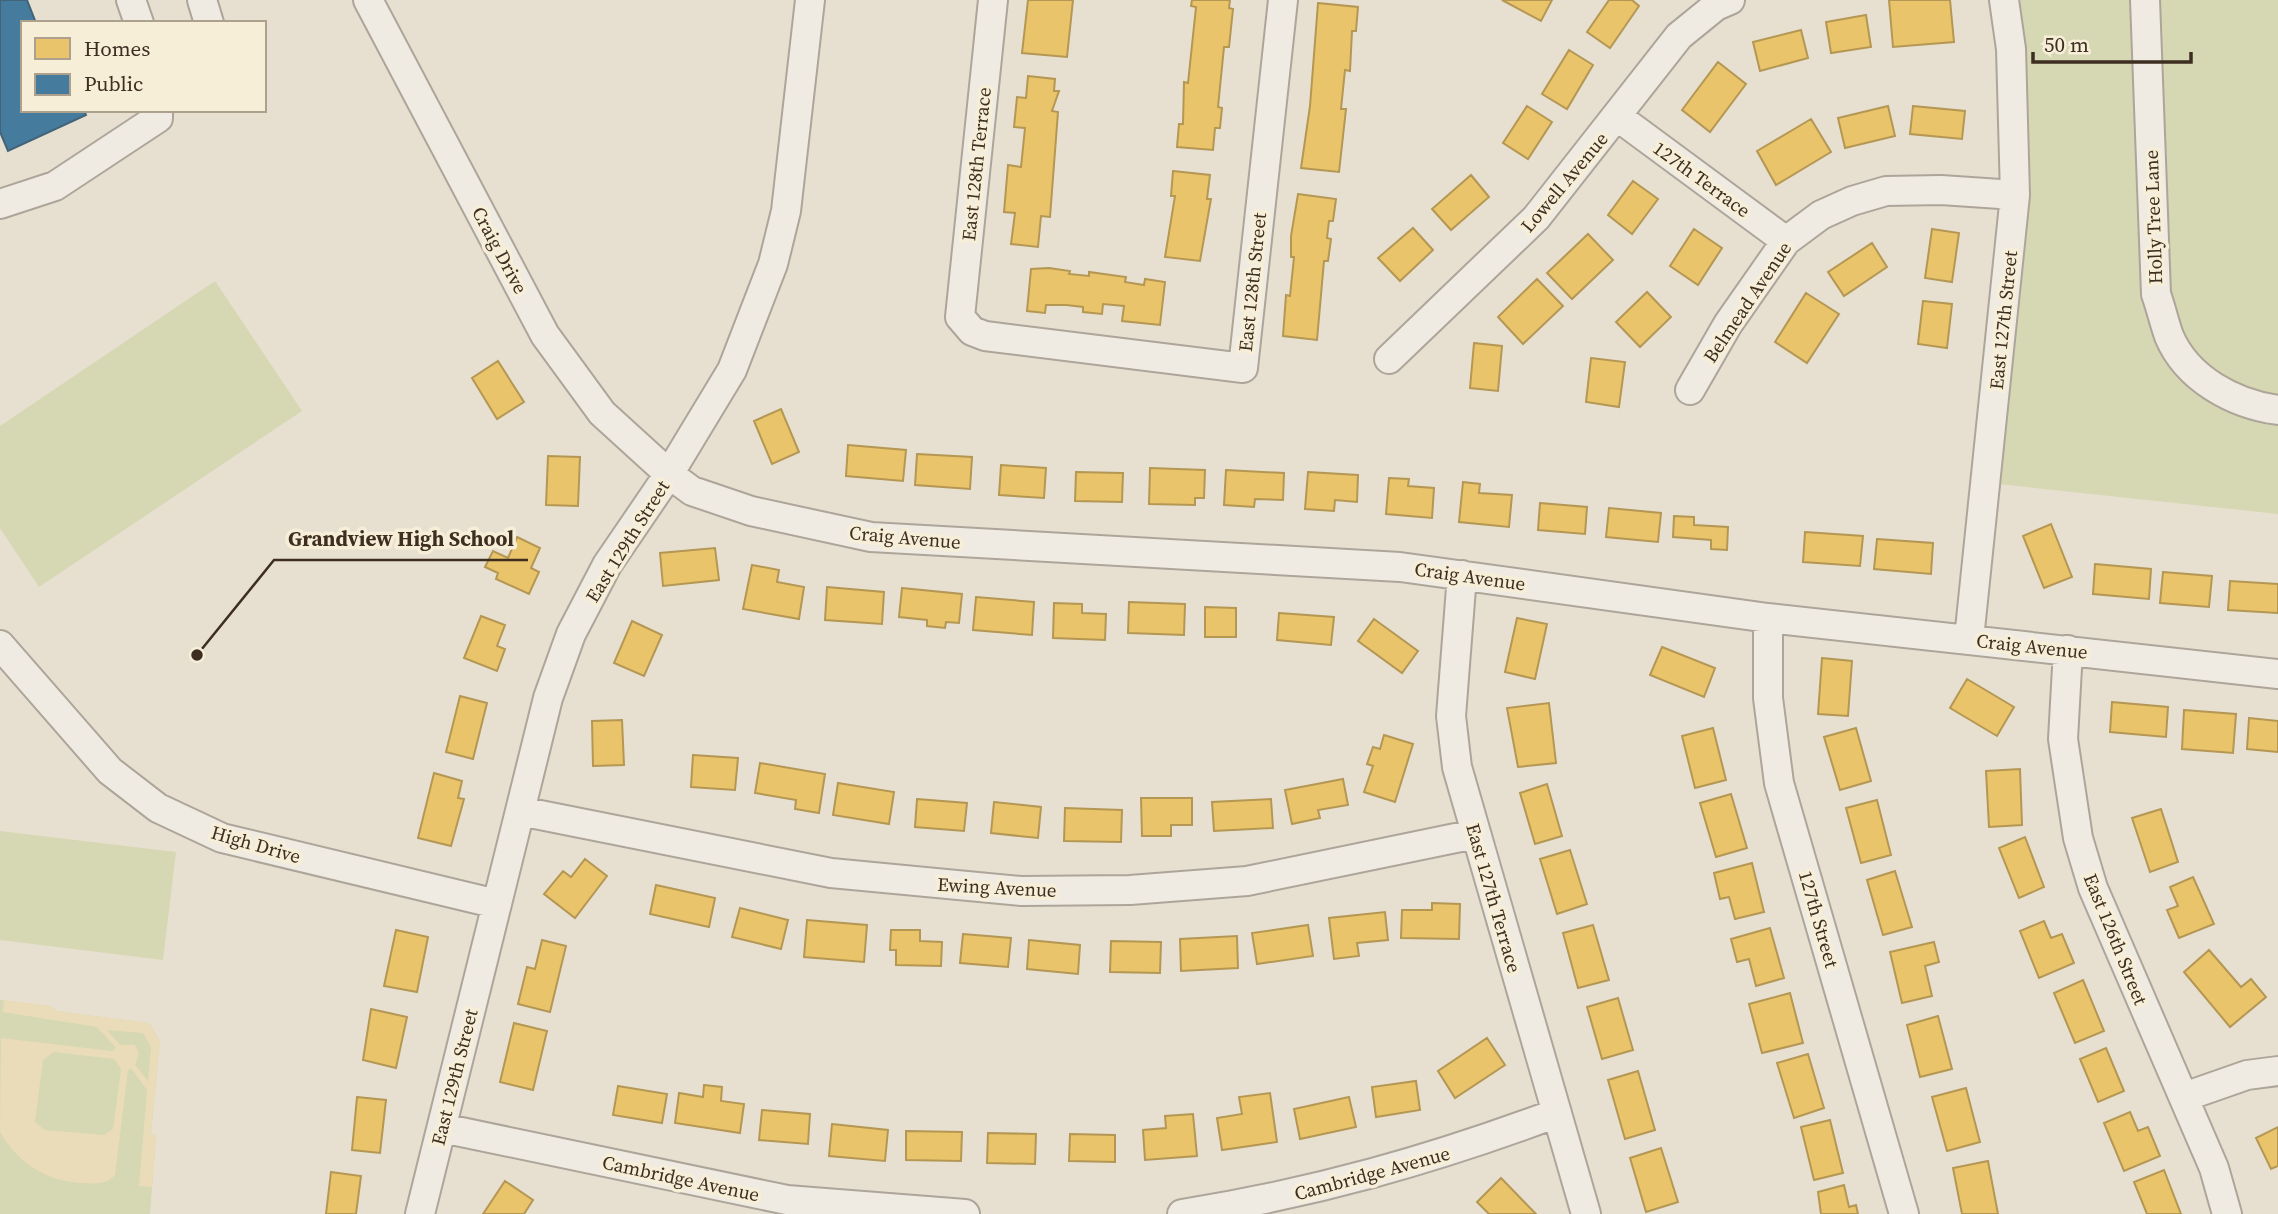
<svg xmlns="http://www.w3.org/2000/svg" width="2278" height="1214" font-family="'Source Serif 4',serif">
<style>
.green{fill:#d6d7b3}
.sand{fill:#eadcb9;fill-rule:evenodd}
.homes{fill:#e9c46a;stroke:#b59754;stroke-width:2}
.public{fill:#457b9d;stroke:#436478;stroke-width:2}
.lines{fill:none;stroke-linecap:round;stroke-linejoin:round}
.minor-casing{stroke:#ada599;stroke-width:32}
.minor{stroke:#efebe3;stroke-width:28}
.labels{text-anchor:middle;stroke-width:7;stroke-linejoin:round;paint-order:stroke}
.street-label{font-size:19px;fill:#3d2e20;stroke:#f7eed8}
.leader{fill:none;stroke:#3d2e20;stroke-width:2.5}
.callout-dot{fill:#3d2e20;stroke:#f7eed8;stroke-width:2.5}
.callout-label{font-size:21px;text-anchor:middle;font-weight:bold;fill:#3d2e20;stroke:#f7eed8;stroke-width:7;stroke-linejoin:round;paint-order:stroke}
</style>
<rect width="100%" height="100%" fill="#e7e0d1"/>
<!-- green -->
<path class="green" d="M2017 0H2278V514L1998 484 2031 191 2026 66Z
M215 281 302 411 39 587 0 528V426Z
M0 831 176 852 163 960 0 940Z
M0 1000 51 1006 56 1011 149 1023 160 1041 151 1134 156 1136 150 1214H0Z"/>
<!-- sand -->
<path class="sand" d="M4 1000 51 1006 56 1011 149 1023 160 1041 151 1134 156 1136 152 1187 139 1186 147 1090 131 1068 128 1070 115 1175C107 1184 97 1184 85 1183 49 1183 17 1163 0 1132L1 1038 112 1051 116 1048 97 1027 3 1012ZM107 1030 143 1033 151 1047 148 1081 135 1065 139 1054 135 1045H120ZM54 1052 114 1059 121 1069 113 1129 104 1135 45 1130 35 1122 43 1060Z"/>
<!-- homes -->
<path class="homes" d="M1028 0H1073L1067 57 1022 53Z
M1192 0H1230L1229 8 1233 9 1229 47H1224L1218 107 1222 108 1220 128H1215L1213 150 1177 147 1179 124H1183L1184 82 1188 83 1196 7 1191 6Z
M1502 0H1552L1541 21Z
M1609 0H1632L1639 6 1610 48 1587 32Z
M1889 0H1950L1954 42 1893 47Z
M1318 3 1358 7 1356 31H1352L1350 71 1345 70 1341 109H1346L1339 172 1301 168 1310 106Z
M1866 15 1871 47 1831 53 1826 22Z
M1801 30 1808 58 1760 71 1753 42Z
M1569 50 1593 65 1567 109 1542 94Z
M1718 62 1746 84 1710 132 1682 110Z
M1028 76 1055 79 1054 91H1059L1052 111 1058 112 1050 217 1041 216 1038 247 1011 244 1015 213 1004 212 1008 165 1021 167 1025 128 1014 127 1017 97 1026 98Z
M1527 106 1552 122 1528 159 1503 143Z
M1888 106 1895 136 1845 148 1838 118Z
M1913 106 1965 111 1962 139 1910 134Z
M1811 119 1831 152 1776 185 1757 151Z
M1173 171 1210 175 1207 199H1211L1200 261 1165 257 1175 196H1171Z
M1471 175 1489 197 1451 230 1432 209Z
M1633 181 1658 199 1632 234 1608 215Z
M1298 194 1336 199 1333 221H1329L1327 238 1331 239 1328 261H1324L1317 340 1283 336 1286 295 1290 296 1294 257H1291V236Z
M1413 228 1433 250 1400 281 1378 258Z
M1694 229 1722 248 1698 285 1670 266Z
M1932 229 1959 233 1952 282 1925 278Z
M1588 234 1613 260 1572 299 1547 273Z
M1872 243 1887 267 1844 296 1828 272Z
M1049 268 1070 271 1069 274 1089 276V272L1126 277 1125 282 1144 285 1145 279 1165 282 1160 325 1122 321 1124 306 1103 304 1102 314 1083 312V307L1066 305H1046L1045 313 1027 311 1031 269Z
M1537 279 1563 306 1523 344 1498 317Z
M1647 292 1671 317 1640 347 1616 322Z
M1806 293 1839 314 1807 363 1775 342Z
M1923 301 1952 304 1947 348 1918 344Z
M1474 343 1502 346 1498 391 1470 388Z
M1591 358 1625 362 1619 407 1586 402Z
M498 361 524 402 497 419 472 378Z
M781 409 799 452 772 464 754 421Z
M848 445 906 450 903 481 846 476Z
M917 454 972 457 970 489 915 485Z
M548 456 580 457 578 506 546 505Z
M1001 465 1046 468 1044 498 999 495Z
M1150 468 1205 470 1204 498H1195V505L1149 504Z
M1226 470 1284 473 1283 500 1255 499 1254 507 1224 505Z
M1076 472 1123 473 1122 502 1075 501Z
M1308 472 1358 475 1357 502 1335 500 1334 511 1305 509Z
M1389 478 1409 479 1408 486 1434 488 1432 518 1386 514Z
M1463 482 1480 484 1479 493 1512 495 1509 527 1459 522Z
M1540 503 1587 507 1585 534 1538 530Z
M1609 508 1661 513 1658 542 1606 537Z
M1674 516 1694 517V525L1728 527 1727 550 1711 549V540L1673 537Z
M2051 524 2072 577 2044 588 2023 536Z
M1805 532 1863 536 1860 566 1803 562Z
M517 537 540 548 531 568 539 572 529 594 496 579 498 573 485 567 493 551 508 558Z
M1877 539 1933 543 1931 574 1874 569Z
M715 548 719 580 663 586 660 553Z
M2095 564 2151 569 2149 599 2093 594Z
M752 565 779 570 777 582 804 587 799 619 743 609Z
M2163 572 2212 576 2209 607 2160 603Z
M2230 581 2278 584V613L2228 610Z
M827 587 884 592 882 624 825 620Z
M902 588 962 594 959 623 946 622 945 628 927 626V620L899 617Z
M976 597 1034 602 1032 635 973 630Z
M1129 602 1185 604 1184 635 1128 633Z
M1054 603 1082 604V613L1106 614 1105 640 1053 638Z
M1205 607 1236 608V637H1205Z
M1279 613 1334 617 1331 645 1277 640Z
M481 616 505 625 497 646 505 649 497 671 464 658Z
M1517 618 1547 624 1535 679 1505 672Z
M1374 619 1418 651 1402 673 1358 641Z
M632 621 662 635 644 676 614 663Z
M1662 647 1715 668 1704 697 1650 675Z
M1822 658 1852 661 1848 716 1818 714Z
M1967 679 2014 707 1997 736 1950 708Z
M460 696 487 703 473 759 446 752Z
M2112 702 2168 707 2166 737 2110 732Z
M1549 703 1556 763 1518 767 1507 708Z
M2184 710 2236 714 2233 753 2182 749Z
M2249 718 2278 721V752L2247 749Z
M622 720 624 765 593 766 592 721Z
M1713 728 1726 780 1695 788 1682 736Z
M1856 728 1871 781 1840 790 1824 737Z
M1384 735 1413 744 1395 802 1364 792 1373 766 1367 764 1373 747 1380 749Z
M693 755 738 758 735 790 691 787Z
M760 763 825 774 819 813 795 809 796 800 755 793Z
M2020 769 2022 825 1989 827 1986 771Z
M434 773 462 781 458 798 464 799 451 846 418 838Z
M1343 779 1348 805 1318 810 1320 818 1292 824 1285 790Z
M838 783 894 792 889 824 833 815Z
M1547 784 1562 836 1535 844 1520 793Z
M1731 794 1747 848 1716 857 1700 803Z
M1141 798H1192V825H1171V836H1142Z
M917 799 967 803 964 831 915 827Z
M1271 799 1273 828 1214 831 1212 802Z
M1877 800 1891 855 1861 863 1846 808Z
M994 802 1041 807 1038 838 991 833Z
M1065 808 1122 810 1121 842 1064 841Z
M2161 809 2178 862 2150 872 2132 818Z
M2025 837 2044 887 2019 898 1999 848Z
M1570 850 1587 904 1557 914 1540 859Z
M585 859 607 876 575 918 544 894 563 871 571 877Z
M1752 863 1764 912 1735 919 1729 897 1720 899 1714 873Z
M1895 871 1912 927 1883 935 1867 880Z
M2193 877 2214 924 2179 938 2167 910 2178 906 2170 887Z
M656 885 715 898 709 927 650 914Z
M1432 903 1460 904 1459 939 1401 938 1402 910H1432Z
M740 908 788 920 781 949 732 937Z
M1385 912 1388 940 1357 943 1359 956 1334 959 1329 918Z
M807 920 867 925 864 962 804 957Z
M2044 921 2051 938 2062 934 2074 963 2039 978 2020 931Z
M1308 925 1313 956 1257 964 1252 933Z
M1593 925 1609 980 1578 988 1563 933Z
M1770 928 1784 978 1756 986 1749 959 1737 962 1731 939Z
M396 930 428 937 417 992 384 986Z
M891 930H920V941L942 942 941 966 896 965V950H890Z
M963 934 1011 938 1008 967 960 963Z
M1237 936 1238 968 1181 971 1180 939Z
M542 940 566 946 550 1012 518 1004 527 967 535 969Z
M1029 940 1080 945 1078 974 1027 969Z
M1111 941 1161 942 1160 973 1110 972Z
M1934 942 1939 962 1925 966 1932 996 1902 1003 1890 952Z
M2209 950 2241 987 2251 979 2266 997 2230 1027 2184 972Z
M2083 980 2104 1031 2075 1043 2054 993Z
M1790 993 1803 1043 1762 1053 1749 1004Z
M1618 998 1633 1050 1602 1059 1587 1007Z
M371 1009 407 1017 396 1068 363 1060Z
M1938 1016 1952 1069 1920 1077 1907 1025Z
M514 1023 547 1031 533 1090 500 1082Z
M1487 1038 1505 1065 1455 1098 1438 1071Z
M2106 1048 2124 1091 2098 1102 2080 1059Z
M1808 1054 1824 1108 1794 1118 1777 1063Z
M1638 1071 1655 1130 1625 1139 1608 1080Z
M1416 1081 1420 1110 1376 1117 1372 1087Z
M704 1085 722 1087 721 1101 744 1104 740 1133 675 1123 679 1093 703 1097Z
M618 1086 667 1094 662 1123 613 1115Z
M1966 1088 1980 1142 1947 1151 1932 1097Z
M1270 1093 1277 1142 1222 1150 1217 1118 1242 1114 1239 1097Z
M357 1097 386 1100 380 1153 352 1150Z
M1349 1097 1356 1127 1300 1139 1294 1109Z
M762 1110 810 1114 808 1144 759 1140Z
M2130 1112 2138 1131 2148 1127 2160 1156 2124 1171 2104 1123Z
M1193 1114 1197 1156 1145 1160 1143 1130 1166 1128 1165 1116Z
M1830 1120 1843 1173 1814 1180 1801 1127Z
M832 1124 888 1130 885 1161 829 1156Z
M2278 1127V1166L2271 1169 2256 1138Z
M906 1131 962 1132 961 1161 906 1160Z
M988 1133 1036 1134 1035 1164 987 1163Z
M1070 1134 1115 1135V1162L1069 1161Z
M1661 1148 1678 1202 1646 1212 1630 1158Z
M1988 1161 1998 1214H1962L1953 1168Z
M2164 1170 2181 1214H2147L2134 1182Z
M331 1172 361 1176 356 1214H326Z
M1501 1178 1536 1214H1489L1477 1202Z
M505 1181 533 1200 524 1214H483Z
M1844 1185 1849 1207 1856 1205 1858 1214H1821L1818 1192Z"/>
<!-- public -->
<path class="public" d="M0 0H27L36 23H23V110H84L86 115 8 151 0 132Z"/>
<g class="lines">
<defs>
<path id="minor" d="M131 0 139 23
M202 0 209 23
M368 0 545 335 602 413 669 474 692 491 751 511 871 537 1400 567 1768 618 2278 674
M993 0 960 317 972 331 985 336 1243 368 1283 0
M2145 0 2156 294C2161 308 2164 322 2169 336 2187 379 2234 404 2278 410
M1618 117 1786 241
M0 204 55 186 158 118V110
M1389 359 1536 218 1679 36 1716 6 1730 0
M1690 390 1728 324 1786 241 1821 215 1852 201 1886 191 1941 190 2015 195
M1462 575 1451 716 1457 767 1586 1214
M1768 618V698L1779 783 1904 1214
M1969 639 2015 195 2011 49 2004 0
M0 645 110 771 158 808 222 838 497 904
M2068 650 2063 739 2078 838 2093 888 2214 1168 2227 1214
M520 811 831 873 1021 891 1130 890 1247 881 1475 834
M2184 1097 2247 1075 2278 1071
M442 1128 787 1200 965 1214
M420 1214 548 698 571 634 607 565 669 474 732 370 773 264 786 211 810 0
M1182 1214C1314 1193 1431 1160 1557 1113"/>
</defs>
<!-- minor casing -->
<use href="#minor" class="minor-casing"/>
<!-- minor -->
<use href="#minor" class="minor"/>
</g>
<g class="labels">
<!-- street labels -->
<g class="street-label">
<text transform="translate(976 164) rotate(-84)" y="7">East 128th Terrace</text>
<text transform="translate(1702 179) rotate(36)" y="7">127th Terrace</text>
<text transform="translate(1564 182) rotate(-50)" y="7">Lowell Avenue</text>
<text transform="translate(2153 217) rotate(-92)" y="7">Holly Tree Lane</text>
<text transform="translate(500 250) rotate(62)" y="7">Craig Drive</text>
<text transform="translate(1252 282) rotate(-84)" y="7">East 128th Street</text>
<text transform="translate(1747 302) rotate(-56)" y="7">Belmead Avenue</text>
<text transform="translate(2003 320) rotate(-84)" y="7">East 127th Street</text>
<text transform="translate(905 537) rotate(5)" y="7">Craig Avenue</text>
<text transform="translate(627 541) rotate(-58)" y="7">East 129th Street</text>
<text transform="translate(1470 576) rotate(8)" y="7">Craig Avenue</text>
<text transform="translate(2032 646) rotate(6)" y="7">Craig Avenue</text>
<text transform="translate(256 844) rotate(16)" y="7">High Drive</text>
<text transform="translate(997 887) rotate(3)" y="7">Ewing Avenue</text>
<text transform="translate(1494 898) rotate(74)" y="7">East 127th Terrace</text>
<text transform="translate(1819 919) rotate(74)" y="7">127th Street</text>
<text transform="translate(2116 939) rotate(68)" y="7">East 126th Street</text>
<text transform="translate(454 1077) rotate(-76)" y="7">East 129th Street</text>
<text transform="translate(1372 1173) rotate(-15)" y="7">Cambridge Avenue</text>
<text transform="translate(681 1178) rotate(12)" y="7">Cambridge Avenue</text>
</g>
</g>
<!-- callouts -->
<path class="leader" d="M197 655L274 560H528"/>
<circle class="callout-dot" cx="197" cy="655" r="7"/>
<g class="callout-label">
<text x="401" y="546">Grandview High School</text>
</g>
<!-- legend -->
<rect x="21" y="21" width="245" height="91" fill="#f7eed8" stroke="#ada18e" stroke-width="2"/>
<rect x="35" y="38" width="35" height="21" fill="#e9c46a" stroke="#ada18e" stroke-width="2"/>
<text x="84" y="56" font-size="21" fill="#3d2e20">Homes</text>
<rect x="35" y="74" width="35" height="21" fill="#457b9d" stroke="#ada18e" stroke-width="2"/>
<text x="84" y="91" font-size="21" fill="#3d2e20">Public</text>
<!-- scale -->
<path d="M2033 52v10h158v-10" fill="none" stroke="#3d2e20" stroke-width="3.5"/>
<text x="2044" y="52" font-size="21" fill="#3d2e20" stroke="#f7eed8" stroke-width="5" paint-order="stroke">50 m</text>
</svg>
